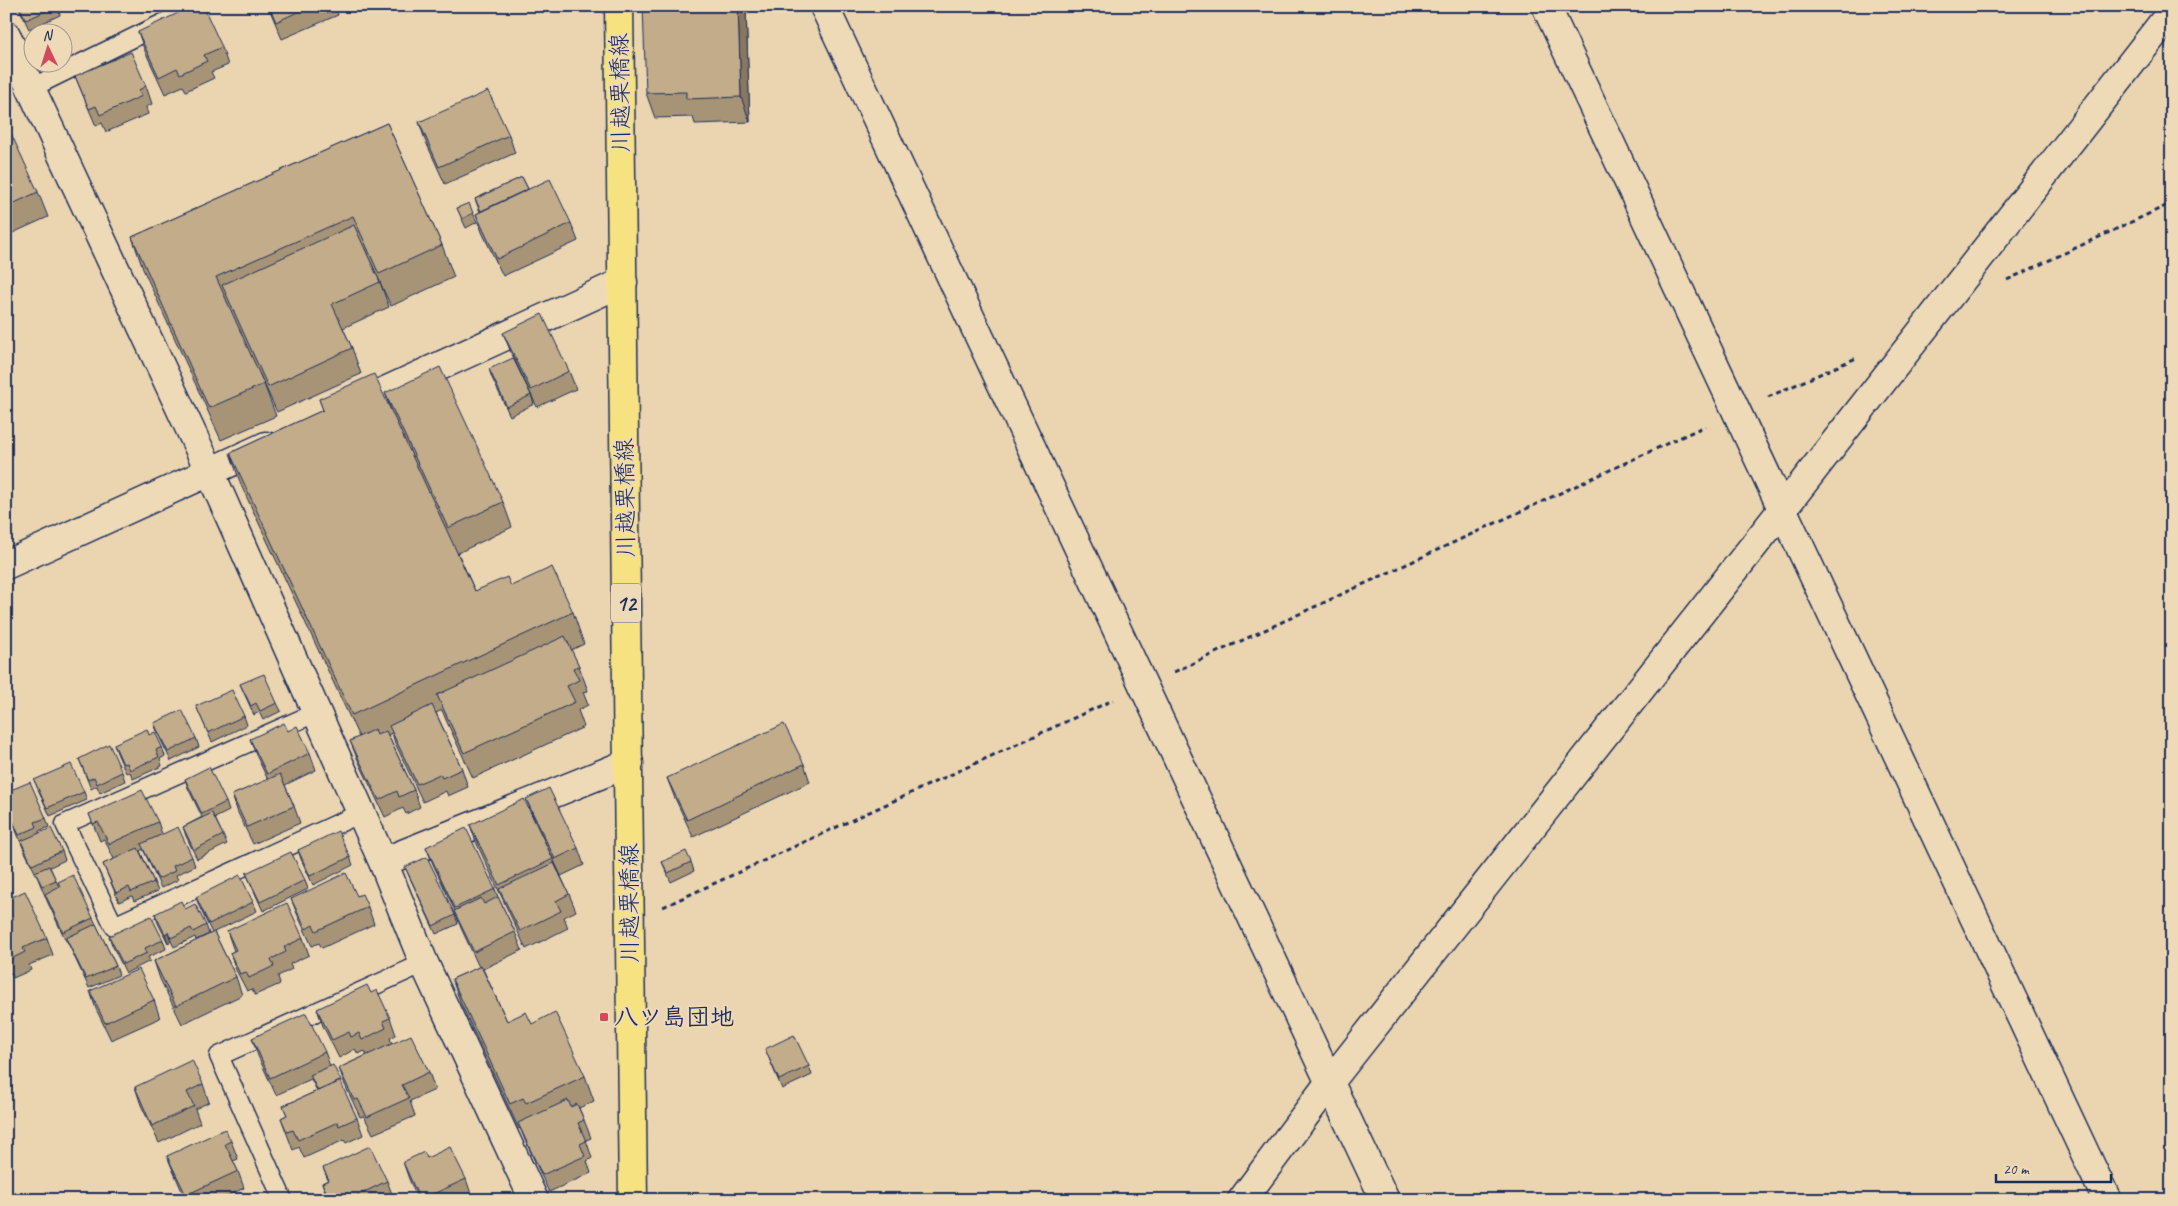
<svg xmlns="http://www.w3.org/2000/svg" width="2178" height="1206" font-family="Caveat,'Klee One',sans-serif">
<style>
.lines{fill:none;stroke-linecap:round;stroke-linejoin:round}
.lane-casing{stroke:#1b2f5e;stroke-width:21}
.street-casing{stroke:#1b2f5e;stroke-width:31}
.secondary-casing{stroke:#1b2f5e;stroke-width:31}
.primary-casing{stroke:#1b2f5e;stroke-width:31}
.path{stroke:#1b2f5e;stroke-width:3;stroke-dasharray:5 4;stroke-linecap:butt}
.lane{stroke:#efdab8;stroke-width:18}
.street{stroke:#efdab8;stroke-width:28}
.secondary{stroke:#efdab8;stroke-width:28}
.primary{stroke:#f7e281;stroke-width:28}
.wall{fill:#a79477;stroke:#1b2f5e}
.shaded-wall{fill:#887861;stroke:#1b2f5e}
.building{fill:#c2ac8a;stroke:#1b2f5e}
.poi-dot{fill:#d1495b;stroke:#efdab8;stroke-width:2}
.labels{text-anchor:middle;stroke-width:4;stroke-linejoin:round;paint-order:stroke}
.shield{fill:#efdab8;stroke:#5b6279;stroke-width:1}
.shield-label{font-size:22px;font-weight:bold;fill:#1b2f5e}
.street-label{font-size:24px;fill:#1b2f5e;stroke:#efdab8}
.poi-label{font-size:24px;font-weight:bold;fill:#1b2f5e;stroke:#efdab8;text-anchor:start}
</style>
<rect width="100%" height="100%" fill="#ebd5b0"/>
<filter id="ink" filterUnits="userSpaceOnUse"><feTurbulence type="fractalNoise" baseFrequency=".02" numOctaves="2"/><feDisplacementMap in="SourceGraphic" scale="10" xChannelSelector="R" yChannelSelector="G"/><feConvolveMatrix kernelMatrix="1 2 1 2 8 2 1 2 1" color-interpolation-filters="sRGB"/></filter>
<g filter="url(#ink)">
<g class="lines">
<defs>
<path id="lane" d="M31 88 198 6
M315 713 65 824 114 926 361 813
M283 1200 219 1056 424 963"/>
<path id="street" d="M824 6 1385 1200
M1546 6 2107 1200
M6 35 210 472 383 862 424 963 534 1200
M348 408 623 282
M6 565 266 446
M383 862 629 763"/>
<path id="secondary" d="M1242 1200 1330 1082 1782 510 2172 11"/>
<path id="primary" d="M619 6 633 1200"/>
</defs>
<!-- lane casing -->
<use href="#lane" class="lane-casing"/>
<!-- street casing -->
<use href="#street" class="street-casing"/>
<!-- secondary casing -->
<use href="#secondary" class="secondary-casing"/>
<!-- primary casing -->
<use href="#primary" class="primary-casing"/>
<!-- path -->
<path class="path" d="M2007 280 2172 203
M1768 397 1856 358
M1174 672 1705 426
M663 907 1113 700"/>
<!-- lane -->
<use href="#lane" class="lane"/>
<!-- street -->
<use href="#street" class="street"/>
<!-- secondary -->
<use href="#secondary" class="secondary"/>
<!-- primary -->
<use href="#primary" class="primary"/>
</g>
<!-- wall -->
<path class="wall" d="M18 6H57L60 15 29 29Z
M64 6H88L74 13 72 9 66 11Z
M268 6H335L338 15 282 39Z
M746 10 750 122 695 124 693 117 655 118 646 93Z
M138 32 222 47 228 65 211 72 214 78 186 91 183 86 165 94 144 49Z
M75 76 146 86 152 104 146 107 148 114 106 132 102 123 96 126 82 93Z
M419 122 509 135 515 153 445 184 425 140Z
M387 123 442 245 454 277 391 306 364 248 380 282 389 307 343 328 352 348 361 374 277 412 259 373 264 384 276 416 221 440 143 269 132 237Z
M6 130 38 192 48 217 6 236Z
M522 177 528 189 571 223 578 241 503 276 482 232 476 214 480 212 475 199Z
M457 208 473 213 477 222 466 228Z
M503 333 569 371 576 389 537 407 510 350Z
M489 369 531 395 534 404 510 416 492 378Z
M385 393 503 502 512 527 458 553 475 591 511 586 573 612 584 644 571 650 579 666 588 691 583 692 588 705 578 710 584 727 473 778 446 720 442 710 436 713 462 769 468 787 448 796 446 791 423 802 395 743 392 733 388 735 414 790 420 807 406 814 403 808 385 817 357 758 350 741 359 737 241 485 230 453 323 410 319 399 391 410Z
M240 684 277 703 281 711 263 720 259 712 254 715 244 693Z
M196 706 244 716 247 725 212 742Z
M154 723 196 738 199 747 171 761 157 732Z
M288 731 310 753 316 770 285 785 294 806 300 823 253 844 238 813 232 795 268 780 257 757 250 739Z
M149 735 162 747 165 756 160 759 162 766 133 779 130 772 126 773 117 753 114 744Z
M79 759 122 772 125 781 100 793 97 786 91 789Z
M804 764 810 782 693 837 674 796 667 778Z
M185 779 226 802 229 811 215 818 227 844 197 859 186 836 183 827 202 817 188 788Z
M34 780 84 792 87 800 50 816Z
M6 792 46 818 49 827 39 831V833L62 851 65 860 50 867 59 887 93 918 116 966 119 975 89 988 67 941H66L48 903 36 874 24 850 6 806Z
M526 799 578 848 584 865 561 876 533 816Z
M89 814 158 822 162 834 192 857 195 866 176 875 178 880 161 888 143 849 140 851 154 882 158 891 134 901 132 896 119 902 103 864 114 859 104 839 100 841Z
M470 825 553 859 569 894 576 911 564 917 568 928 526 949 476 842Z
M426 847 495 889 498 897 515 932 522 950 483 969 507 1021 532 1024 585 1076 594 1101 579 1108 584 1120 591 1138 586 1140 592 1158 587 1161 591 1173 549 1192 525 1140 520 1128 519 1129 461 1004 452 979 479 967 461 928 455 911 433 864Z
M298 850 350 857 353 865 313 885 301 859Z
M662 862H691L694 871 671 882Z
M405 867 455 915 458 924 436 934 409 876Z
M246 873 305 880 308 889 263 911Z
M357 896 368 907 374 924 322 948 319 943 312 946 298 916 291 899Z
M196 897 253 902 257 911 214 932 236 977 242 995 182 1024 160 979 154 961 212 933 199 906Z
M6 900 47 938 53 955 29 965 31 970 13 978 11 973 6 975Z
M185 909 206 925 209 934 196 940 195 937 174 947 171 941 168 943 158 923 155 914Z
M227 931 303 938 309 955 290 964 292 969 278 976 280 984 255 995 252 989 247 991 236 970 230 953 234 951Z
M109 936 163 940 166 949 148 957 150 961 126 973 112 945Z
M90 991 154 1000 160 1018 111 1040 96 1009Z
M371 993 390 1018 396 1035 390 1038 392 1044 429 1072 435 1090 410 1101 415 1116 373 1134 364 1116 360 1117 345 1085 339 1068 367 1055 365 1051 358 1054 355 1049 339 1058 323 1026 317 1009Z
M252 1038 325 1052 330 1066 357 1118 363 1135 346 1143 344 1140 304 1158 299 1147 293 1150 281 1118 287 1115 283 1106 317 1091 311 1079 276 1095 258 1056Z
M765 1049 809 1066 812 1075 782 1089Z
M203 1084 209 1102 195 1109 200 1123 159 1143 141 1105 135 1087Z
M231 1141 238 1159 233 1161 238 1171 244 1188 219 1200H186L174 1173 167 1156Z
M427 1158 466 1179 472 1197 465 1200H418L409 1179 403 1162Z
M323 1168 387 1181 394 1199 392 1200H328L322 1183 328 1180Z"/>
<!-- shaded-wall -->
<path class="shaded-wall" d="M738 6H745L746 10 750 122 741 97Z
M168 932 171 941 168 943 165 934Z"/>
<!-- building -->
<path class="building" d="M19 6H57L26 20Z
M193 6H203L222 47 204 55 207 61 180 74 177 68 159 77 138 32Z
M269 6H311L276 22Z
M643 6H738L741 97 686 99V92L646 93Z
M131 52 146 86 139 90 142 96 100 115 96 106 89 109 75 76Z
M488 91 509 135 439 167 419 122Z
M387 123 442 245 379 274 353 216 216 277 264 384 209 408 132 237Z
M9 129 38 192 6 207V130Z
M522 177 528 189 481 211 475 199Z
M550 179 571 223 497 259 476 214Z
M469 203 473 213 462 219 457 208Z
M354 225 380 282 332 304 352 348 268 387 222 285Z
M542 314 569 371 531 390 503 333Z
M513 358 531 395 507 407 489 369Z
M440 367 503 502 448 528 385 393Z
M374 374 475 591 507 577 511 586 552 567 573 612 352 715 230 453 323 410 319 399Z
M565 636 579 666 573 668 579 680 567 686 575 702 464 753 437 695Z
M264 674 277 703 260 711 256 703 251 706 240 684Z
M232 690 244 716 208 733 196 706Z
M432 705 462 769 442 778 440 774 417 784 389 726Z
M182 710 196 738 168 752 154 723Z
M284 723 288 731 297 726 310 753 267 774 250 739Z
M784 724 804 764 687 820 667 778Z
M147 729 149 735 155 732 162 747 156 750 159 757 130 770 127 763 123 764 114 744Z
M375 729 377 735 386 731 414 790 399 797 397 791 379 800 350 741Z
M109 744 122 772 97 784 94 777 88 780 79 759Z
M71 764 84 792 47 808 34 780Z
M209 767 226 802 202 814 185 779Z
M280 774 294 806 247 827 232 795Z
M30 782 46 818 35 822 37 827 19 835 6 805V792Z
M549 788 578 848 555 859 526 799Z
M142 790 158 822 109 844 98 822 93 824 89 814Z
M524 799 553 859 499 885 470 825Z
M212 813 223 835 194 850 183 827Z
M178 827 192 857 173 866 175 871 158 879 141 844Z
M51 828 62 851 32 865 21 841Z
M466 828 495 889 455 908 426 847Z
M338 831 350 857 310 876 298 850Z
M138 848 154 882 131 892 129 887 116 893 103 864Z
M686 851 691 862 668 873 662 862Z
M291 852 305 880 260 902 246 873Z
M427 857 455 915 433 926 405 867Z
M554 863 569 894 556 901 561 911 520 931 499 889Z
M49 866 56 880 42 886 35 872Z
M346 873 357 896 362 894 368 907 316 931 313 925 306 929 291 899Z
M73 875 93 918 63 932 45 894 60 886 58 882Z
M240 875 253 902 209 924 196 897Z
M25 891 47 938 23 948 25 952 7 961 6 959V900Z
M498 897 515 932 474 952 454 911 481 898 484 904Z
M181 901 185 909 195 904 206 925 193 932 191 928 171 938 168 932 165 934 155 914Z
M287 903 303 938 284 947 286 952 271 959 274 966 249 978 246 972 240 974 230 953 236 950 227 931Z
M151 916 163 940 145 948 147 953 123 964 109 936Z
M96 924 116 966 86 979 66 938Z
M214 932 236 977 176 1006 154 961Z
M481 966 507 1021 526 1012 532 1024 555 1012 585 1076 526 1103 523 1098 510 1104 452 979Z
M139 969 154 1000 105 1023 90 991Z
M367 985 371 993 377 990 390 1018 383 1021 386 1028 362 1040 359 1033 351 1037 349 1032 332 1040 317 1009Z
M306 1013 325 1052 270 1078 252 1038Z
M411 1035 429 1072 402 1085 409 1098 367 1117 358 1099 354 1100 339 1068Z
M794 1035 809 1066 779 1080 765 1049Z
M192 1060 203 1084 187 1092 194 1106 152 1126 135 1087Z
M333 1065 341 1081 318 1091 310 1075Z
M340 1081 357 1118 339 1126 338 1122 298 1140 293 1130 287 1132 281 1118 287 1115 283 1106Z
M568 1100 571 1107 577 1104 584 1120 578 1123 586 1141 580 1144 585 1156 542 1175 518 1123Z
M225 1129 231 1141 225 1144 238 1171 186 1195 167 1156Z
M370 1146 387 1181 350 1199 348 1196 340 1200H330L322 1183 329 1180 323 1168Z
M450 1147 466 1179 420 1200 403 1162 424 1152 427 1158Z"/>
</g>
<!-- markers -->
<rect class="poi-dot" x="599" y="1012" width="10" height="10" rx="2.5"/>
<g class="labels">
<!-- shield labels -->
<rect class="shield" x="611" y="583.5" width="30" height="39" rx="4"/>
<g class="shield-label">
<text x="626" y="611">12</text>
</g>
<!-- street labels -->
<g class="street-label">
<text transform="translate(620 93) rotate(-91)" y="8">川越栗橋線</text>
<text transform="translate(625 498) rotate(-91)" y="8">川越栗橋線</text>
<text transform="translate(629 903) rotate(-90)" y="8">川越栗橋線</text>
</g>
<!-- poi labels -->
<g class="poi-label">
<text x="614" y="1025">八ツ島団地</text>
</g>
</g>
<!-- margin -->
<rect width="2178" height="1206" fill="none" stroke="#efdab8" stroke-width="25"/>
<rect x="12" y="12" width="2153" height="1181" fill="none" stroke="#1b2f5e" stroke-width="2" filter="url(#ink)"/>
<!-- north arrow -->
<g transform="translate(48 48) rotate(356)"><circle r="24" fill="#efdab8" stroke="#9a9694"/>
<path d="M0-4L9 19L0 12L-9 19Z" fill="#d1495b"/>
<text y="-8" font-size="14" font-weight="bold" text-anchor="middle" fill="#1b2f5e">N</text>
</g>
<!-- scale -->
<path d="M1996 1174v8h115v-8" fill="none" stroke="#1b2f5e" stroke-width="2.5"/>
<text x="2003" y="1174" font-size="15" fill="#1b2f5e" stroke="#efdab8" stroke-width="4" paint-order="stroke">20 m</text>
</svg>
